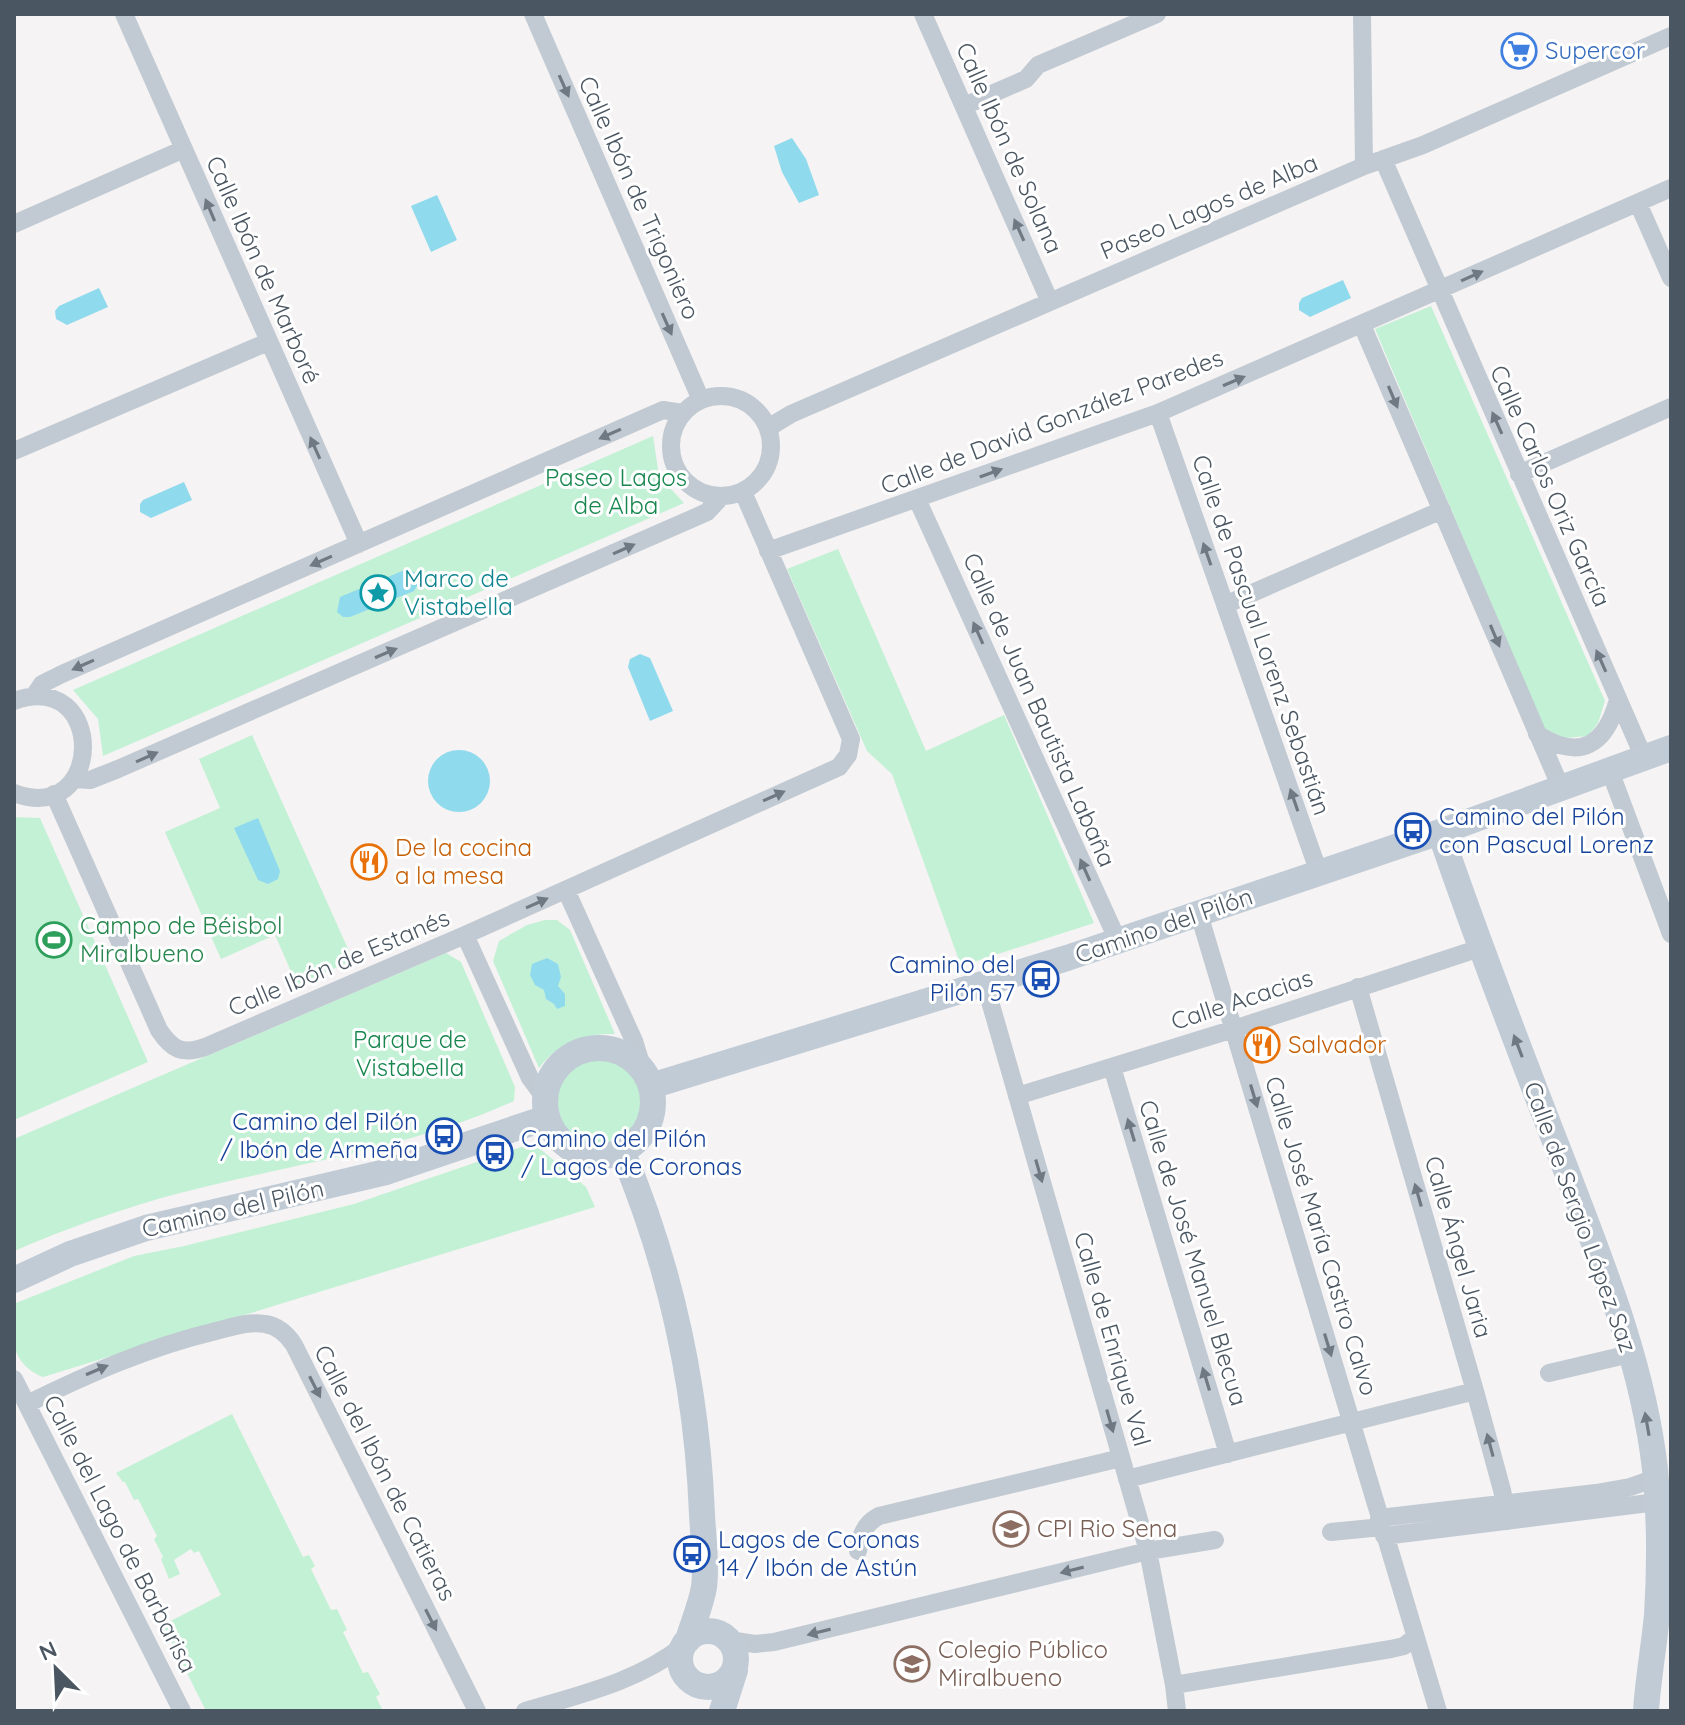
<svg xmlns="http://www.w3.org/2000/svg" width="1685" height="1725" font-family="Quicksand,sans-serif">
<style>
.green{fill:#c3f1d5}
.water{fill:#90daee}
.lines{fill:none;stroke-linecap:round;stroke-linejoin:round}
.street{stroke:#c1cad2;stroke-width:18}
.secondary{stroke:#c1cbd6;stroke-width:26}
.oneway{fill:#6e7983}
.oneway2{fill:#6e7984}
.labels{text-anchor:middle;stroke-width:6;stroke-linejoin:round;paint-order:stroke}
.shop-label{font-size:24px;fill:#366cbe;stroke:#fff;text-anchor:start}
.street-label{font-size:24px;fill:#4a5661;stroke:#fff}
.park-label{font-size:24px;fill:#17864f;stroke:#fff}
.culture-label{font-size:24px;fill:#0d838f;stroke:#fff;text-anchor:start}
.transit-label{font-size:24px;fill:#164399;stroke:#fff;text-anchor:start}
.food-label{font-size:24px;fill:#c56008;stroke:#fff;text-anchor:start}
.leisure-label{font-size:24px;fill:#27864d;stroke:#fff;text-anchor:start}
.education-label{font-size:24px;fill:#785e54;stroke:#fff;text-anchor:start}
</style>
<rect width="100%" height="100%" fill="#f5f3f3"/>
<!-- green -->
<path class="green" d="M1431 306 1605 701 1598 723 1588 736 1564 738 1544 729 1375 329Z
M653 436 659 476 684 503 103 756 98 719 73 690Z
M838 549 926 751 1004 715 1094 923 961 966 892 774 867 751 787 569Z
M252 735 353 960 297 985 275 935 221 959 165 832 220 808 199 759Z
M14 817 40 818 148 1062 14 1120Z
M545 920H557L570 930 615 1034C584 1033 559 1042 539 1068L493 961 499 941 527 925Z
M446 953 461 962 515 1087 514 1101C409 1149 291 1164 180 1193 123 1208 68 1228 14 1251V1139Z
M555 1103a44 44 0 1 1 88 0a44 44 0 1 1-88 0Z
M533 1143 586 1187 595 1207 43 1377C9 1363 11 1335 16 1303L134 1256 184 1246 354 1204Z
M232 1414 303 1557 309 1555 315 1566 311 1569 331 1610 337 1609 347 1630 343 1632 363 1673 368 1672 380 1694 376 1697 383 1711H206L163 1625 221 1595 199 1551 194 1553 191 1549 174 1560 180 1574 169 1579 161 1559 163 1557 154 1539 157 1536 138 1499 134 1500 125 1482H123L116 1473Z"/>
<!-- water -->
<path class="water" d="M792 138 806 159 819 195 799 203 782 172 774 146Z
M437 195 457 240 431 252 411 206Z
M1343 280 1351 298 1310 317 1299 310V303L1302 298Z
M99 288 108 307 67 325 56 319 55 311 59 306Z
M184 482 192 500 151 518 140 512V504L143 500Z
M407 569 418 574 420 581 414 591 350 617H343L337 612 340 597Z
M640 654 650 658 673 711 650 721 628 667 630 659Z
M428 781a31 31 0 1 1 62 0a31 31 0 1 1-62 0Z
M258 818 280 871 278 879 268 884 258 880 234 828Z
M547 958 558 964 561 977 558 986 565 994V1006L557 1009 554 1004 546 999 544 990 535 985 530 975 532 964Z"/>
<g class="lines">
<!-- street -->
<path class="street" d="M124 14 359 544
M533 14 701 400
M923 14 1050 302
M1362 14 1364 166
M964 106 1026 79 1038 65 1157 14
M1383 159 1644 758
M1638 203 1671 278
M14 224 184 149
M1362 325 1561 788
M671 446a50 50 0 1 1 100 0a50 50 0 1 1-100 0Z
M1158 413 1319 873
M768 428 791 414 1364 166 1423 145 1671 36
M14 451 268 342
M1519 474 1671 407
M917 499 1118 941
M768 551 1158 413 1671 188
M1225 605 1442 510
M34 696 42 684 62 674 663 410 683 413
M14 701C107 668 105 827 14 793
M1537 734C1580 761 1605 746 1618 700
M1610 771 1671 934
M74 779 90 780 118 769 696 517 707 512 721 497
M54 794 159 1030C172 1050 183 1055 205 1047L465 935 839 767 848 755 851 739 743 492
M566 890 634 1041 643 1070
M1199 914 1438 1711
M465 935 530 1078 544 1097
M985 984 1148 1551 1174 1685 1177 1711
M1358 987 1475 1391 1502 1490 1508 1521
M1112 1067 1228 1454
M1017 1096 1234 1029 1480 948
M1549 1373 1630 1354
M14 1379 182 1711
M27 1404C88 1374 149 1347 216 1331 232 1327 249 1321 265 1324 278 1326 287 1334 294 1345L477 1711
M1127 1479 1475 1391
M1379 1518 1596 1493 1630 1487 1656 1478
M1331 1532 1382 1527
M1384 1536 1657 1502
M858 1551C861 1535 864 1524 879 1516L1121 1458
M729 1640 755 1644 774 1642 1148 1551 1215 1540
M1174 1685 1391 1649 1404 1646 1414 1638
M525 1711C582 1694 637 1682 684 1645"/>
<!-- secondary -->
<path class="secondary" d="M1440 832C1478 943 1520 1052 1563 1162 1601 1261 1643 1363 1655 1469 1660 1517 1660 1567 1657 1615 1654 1647 1648 1679 1646 1711
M545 1102a54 54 0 1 1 108 0a54 54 0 1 1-108 0Z
M651 1086 1067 958 1440 832 1671 748
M622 1151C671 1267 697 1388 702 1514 703 1537 707 1564 704 1587 701 1605 693 1623 688 1640
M14 1280 70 1254 146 1228 386 1172 546 1118
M680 1659a28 28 0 1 1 56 0a28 28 0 1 1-56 0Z
M722 1711 735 1670"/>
</g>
<!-- one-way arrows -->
<defs><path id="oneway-solid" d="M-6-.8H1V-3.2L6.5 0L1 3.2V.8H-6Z" transform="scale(2)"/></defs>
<g class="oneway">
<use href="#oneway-solid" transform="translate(564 86) rotate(66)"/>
<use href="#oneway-solid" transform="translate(210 210) rotate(-113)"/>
<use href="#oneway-solid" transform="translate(1019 230) rotate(-114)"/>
<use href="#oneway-solid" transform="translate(1472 276) rotate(-24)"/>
<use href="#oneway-solid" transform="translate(667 324) rotate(66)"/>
<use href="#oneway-solid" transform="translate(1234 381) rotate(-23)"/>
<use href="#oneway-solid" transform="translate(1393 397) rotate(67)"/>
<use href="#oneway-solid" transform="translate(1497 423) rotate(-114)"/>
<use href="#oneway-solid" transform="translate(610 434) rotate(156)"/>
<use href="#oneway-solid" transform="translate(315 448) rotate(-114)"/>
<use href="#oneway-solid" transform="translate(991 473) rotate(-20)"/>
<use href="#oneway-solid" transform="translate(624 549) rotate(-24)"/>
<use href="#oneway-solid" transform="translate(1207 554) rotate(-109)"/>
<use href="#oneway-solid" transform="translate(321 561) rotate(156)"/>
<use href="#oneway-solid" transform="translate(978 633) rotate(-114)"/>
<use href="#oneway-solid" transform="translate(1495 636) rotate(67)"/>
<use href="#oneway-solid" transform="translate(386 653) rotate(-23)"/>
<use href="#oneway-solid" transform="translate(1601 661) rotate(-114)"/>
<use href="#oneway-solid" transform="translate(83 665) rotate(156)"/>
<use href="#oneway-solid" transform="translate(147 757) rotate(-24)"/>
<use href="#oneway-solid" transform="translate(774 796) rotate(-24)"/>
<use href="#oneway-solid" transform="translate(1294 800) rotate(-109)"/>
<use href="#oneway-solid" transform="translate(1085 870) rotate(-114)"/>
<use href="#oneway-solid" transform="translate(537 903) rotate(-24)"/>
<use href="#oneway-solid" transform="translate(1254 1096) rotate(73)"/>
<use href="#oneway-solid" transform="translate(1131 1130) rotate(-107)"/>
<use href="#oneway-solid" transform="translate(1039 1171) rotate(74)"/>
<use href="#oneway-solid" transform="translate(1418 1195) rotate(-106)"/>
<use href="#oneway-solid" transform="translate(1328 1345) rotate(73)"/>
<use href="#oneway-solid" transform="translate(97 1370) rotate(-23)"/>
<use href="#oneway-solid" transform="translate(1206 1379) rotate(-107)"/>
<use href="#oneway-solid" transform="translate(315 1387) rotate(63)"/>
<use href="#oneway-solid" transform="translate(1110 1421) rotate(74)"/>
<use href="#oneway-solid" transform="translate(1490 1445) rotate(-105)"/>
<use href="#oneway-solid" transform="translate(1072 1570) rotate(166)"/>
<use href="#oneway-solid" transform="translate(431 1620) rotate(63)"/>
<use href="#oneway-solid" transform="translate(819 1632) rotate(166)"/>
</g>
<g class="oneway2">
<use href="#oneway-solid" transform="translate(1518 1046) rotate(-111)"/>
<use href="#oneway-solid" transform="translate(1647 1424) rotate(-100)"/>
</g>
<!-- icons -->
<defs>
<symbol id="supermarket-ring" viewBox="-11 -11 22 22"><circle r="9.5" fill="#fff" stroke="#3f7fe0" stroke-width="1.5"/><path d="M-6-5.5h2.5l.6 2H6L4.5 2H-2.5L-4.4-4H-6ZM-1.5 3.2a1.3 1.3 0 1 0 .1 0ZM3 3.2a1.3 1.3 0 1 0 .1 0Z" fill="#3f7fe0"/></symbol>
<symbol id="sight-ring" viewBox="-11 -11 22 22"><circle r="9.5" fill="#fff" stroke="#0f9aa8" stroke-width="1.5"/><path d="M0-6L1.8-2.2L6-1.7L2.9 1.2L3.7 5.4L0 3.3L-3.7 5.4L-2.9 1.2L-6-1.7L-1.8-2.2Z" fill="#0f9aa8"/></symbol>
<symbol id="bus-ring" viewBox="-11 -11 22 22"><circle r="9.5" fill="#fff" stroke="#1a4fb4" stroke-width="1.5"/><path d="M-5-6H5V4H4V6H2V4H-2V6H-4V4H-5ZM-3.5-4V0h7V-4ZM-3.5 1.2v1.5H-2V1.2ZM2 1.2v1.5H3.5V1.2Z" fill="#1a4fb4"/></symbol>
<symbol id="restaurant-ring" viewBox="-11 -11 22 22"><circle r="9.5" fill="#fff" stroke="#e8710a" stroke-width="1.5"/><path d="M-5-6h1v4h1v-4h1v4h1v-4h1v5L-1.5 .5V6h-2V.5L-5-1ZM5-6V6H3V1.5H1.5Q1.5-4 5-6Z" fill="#e8710a"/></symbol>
<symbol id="stadium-ring" viewBox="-11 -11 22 22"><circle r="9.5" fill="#fff" stroke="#2e9e5b" stroke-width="1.5"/><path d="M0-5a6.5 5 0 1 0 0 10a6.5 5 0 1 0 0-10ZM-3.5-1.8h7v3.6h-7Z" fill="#2e9e5b"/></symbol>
<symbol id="school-ring" viewBox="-11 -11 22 22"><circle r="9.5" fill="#fff" stroke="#8d6e63" stroke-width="1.5"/><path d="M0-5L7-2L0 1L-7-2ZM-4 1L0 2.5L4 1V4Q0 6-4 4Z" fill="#8d6e63"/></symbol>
</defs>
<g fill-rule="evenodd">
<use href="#supermarket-ring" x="1499" y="31" width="40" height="40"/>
<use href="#sight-ring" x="358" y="573" width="40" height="40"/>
<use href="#bus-ring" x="1393" y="811" width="40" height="40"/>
<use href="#restaurant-ring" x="349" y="842" width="40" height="40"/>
<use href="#stadium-ring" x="34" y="920" width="40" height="40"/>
<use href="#bus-ring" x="1021" y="959" width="40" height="40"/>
<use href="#restaurant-ring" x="1242" y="1025" width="40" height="40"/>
<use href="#bus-ring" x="424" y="1116" width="40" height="40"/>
<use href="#bus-ring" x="475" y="1133" width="40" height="40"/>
<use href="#school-ring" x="991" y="1509" width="40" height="40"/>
<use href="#bus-ring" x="672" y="1534" width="40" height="40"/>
<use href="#school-ring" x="892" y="1644" width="40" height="40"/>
</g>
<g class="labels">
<!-- shop labels -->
<g class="shop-label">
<text x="1545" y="59">Supercor</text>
</g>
<!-- street labels -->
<g class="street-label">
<text transform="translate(1009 148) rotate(66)" y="8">Calle Ibón de Solana</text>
<text transform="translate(639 198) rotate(66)" y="8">Calle Ibón de Trigoniero</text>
<text transform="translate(1209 207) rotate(-23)" y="8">Paseo Lagos de Alba</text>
<text transform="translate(263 270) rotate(66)" y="8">Calle Ibón de Marboré</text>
<text transform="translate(1052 422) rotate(-21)" y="8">Calle de David González Paredes</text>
<text transform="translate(1550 486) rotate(66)" y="8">Calle Carlos Oriz García</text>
<text transform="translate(1261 635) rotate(71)" y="8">Calle de Pascual Lorenz Sebastián</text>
<text transform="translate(1039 710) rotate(66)" y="8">Calle de Juan Bautista Labaña</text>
<text transform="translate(1164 926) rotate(-19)" y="8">Camino del Pilón</text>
<text transform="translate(339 963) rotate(-23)" y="8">Calle Ibón de Estanés</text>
<text transform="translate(1242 1000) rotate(-18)" y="8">Calle Acacias</text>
<text transform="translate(233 1209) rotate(-13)" y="8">Camino del Pilón</text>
<text transform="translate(1580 1217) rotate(70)" y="8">Calle de Sergio López Saz</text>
<text transform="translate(1321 1236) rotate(73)" y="8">Calle José María Castro Calvo</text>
<text transform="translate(1458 1247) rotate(74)" y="8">Calle Ángel Jaria</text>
<text transform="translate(1193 1253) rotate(73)" y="8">Calle de José Manuel Blecua</text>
<text transform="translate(1112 1339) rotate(74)" y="8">Calle de Enrique Val</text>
<text transform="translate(385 1473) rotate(63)" y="8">Calle del Ibón de Catieras</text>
<text transform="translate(120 1534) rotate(63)" y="8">Calle del Lago de Barbarisa</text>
</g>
<!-- park labels -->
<g class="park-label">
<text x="616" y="486">Paseo Lagos<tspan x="616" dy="28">de Alba</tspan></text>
<text x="410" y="1048">Parque de<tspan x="410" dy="28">Vistabella</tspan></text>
</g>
<!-- culture labels -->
<g class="culture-label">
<text x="404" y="587">Marco de<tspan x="404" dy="28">Vistabella</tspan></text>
</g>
<!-- transit labels -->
<g class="transit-label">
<text x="1439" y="825">Camino del Pilón<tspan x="1439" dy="28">con Pascual Lorenz</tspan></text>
<text x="1015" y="973" text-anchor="end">Camino del<tspan x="1015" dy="28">Pilón 57</tspan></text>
<text x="418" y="1130" text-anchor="end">Camino del Pilón<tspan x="418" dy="28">/ Ibón de Armeña</tspan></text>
<text x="521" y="1147">Camino del Pilón<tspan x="521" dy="28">/ Lagos de Coronas</tspan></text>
<text x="718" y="1548">Lagos de Coronas<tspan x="718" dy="28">14 / Ibón de Astún</tspan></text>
</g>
<!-- food labels -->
<g class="food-label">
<text x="395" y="856">De la cocina<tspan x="395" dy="28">a la mesa</tspan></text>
<text x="1288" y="1053">Salvador</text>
</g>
<!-- leisure labels -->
<g class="leisure-label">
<text x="80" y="934">Campo de Béisbol<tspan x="80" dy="28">Miralbueno</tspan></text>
</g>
<!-- education labels -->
<g class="education-label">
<text x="1037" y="1537">CPI Rio Sena</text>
<text x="938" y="1658">Colegio Público<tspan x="938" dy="28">Miralbueno</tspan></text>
</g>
</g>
<!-- border -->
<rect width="1685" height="1725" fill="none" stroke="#4a5661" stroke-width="32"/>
<!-- north arrow -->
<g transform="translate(56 1669) rotate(336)" stroke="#ffffff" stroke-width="6" paint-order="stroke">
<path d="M0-6L14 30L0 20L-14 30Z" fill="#4a5661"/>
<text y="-12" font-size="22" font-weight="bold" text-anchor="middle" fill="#4a5661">N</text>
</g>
</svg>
